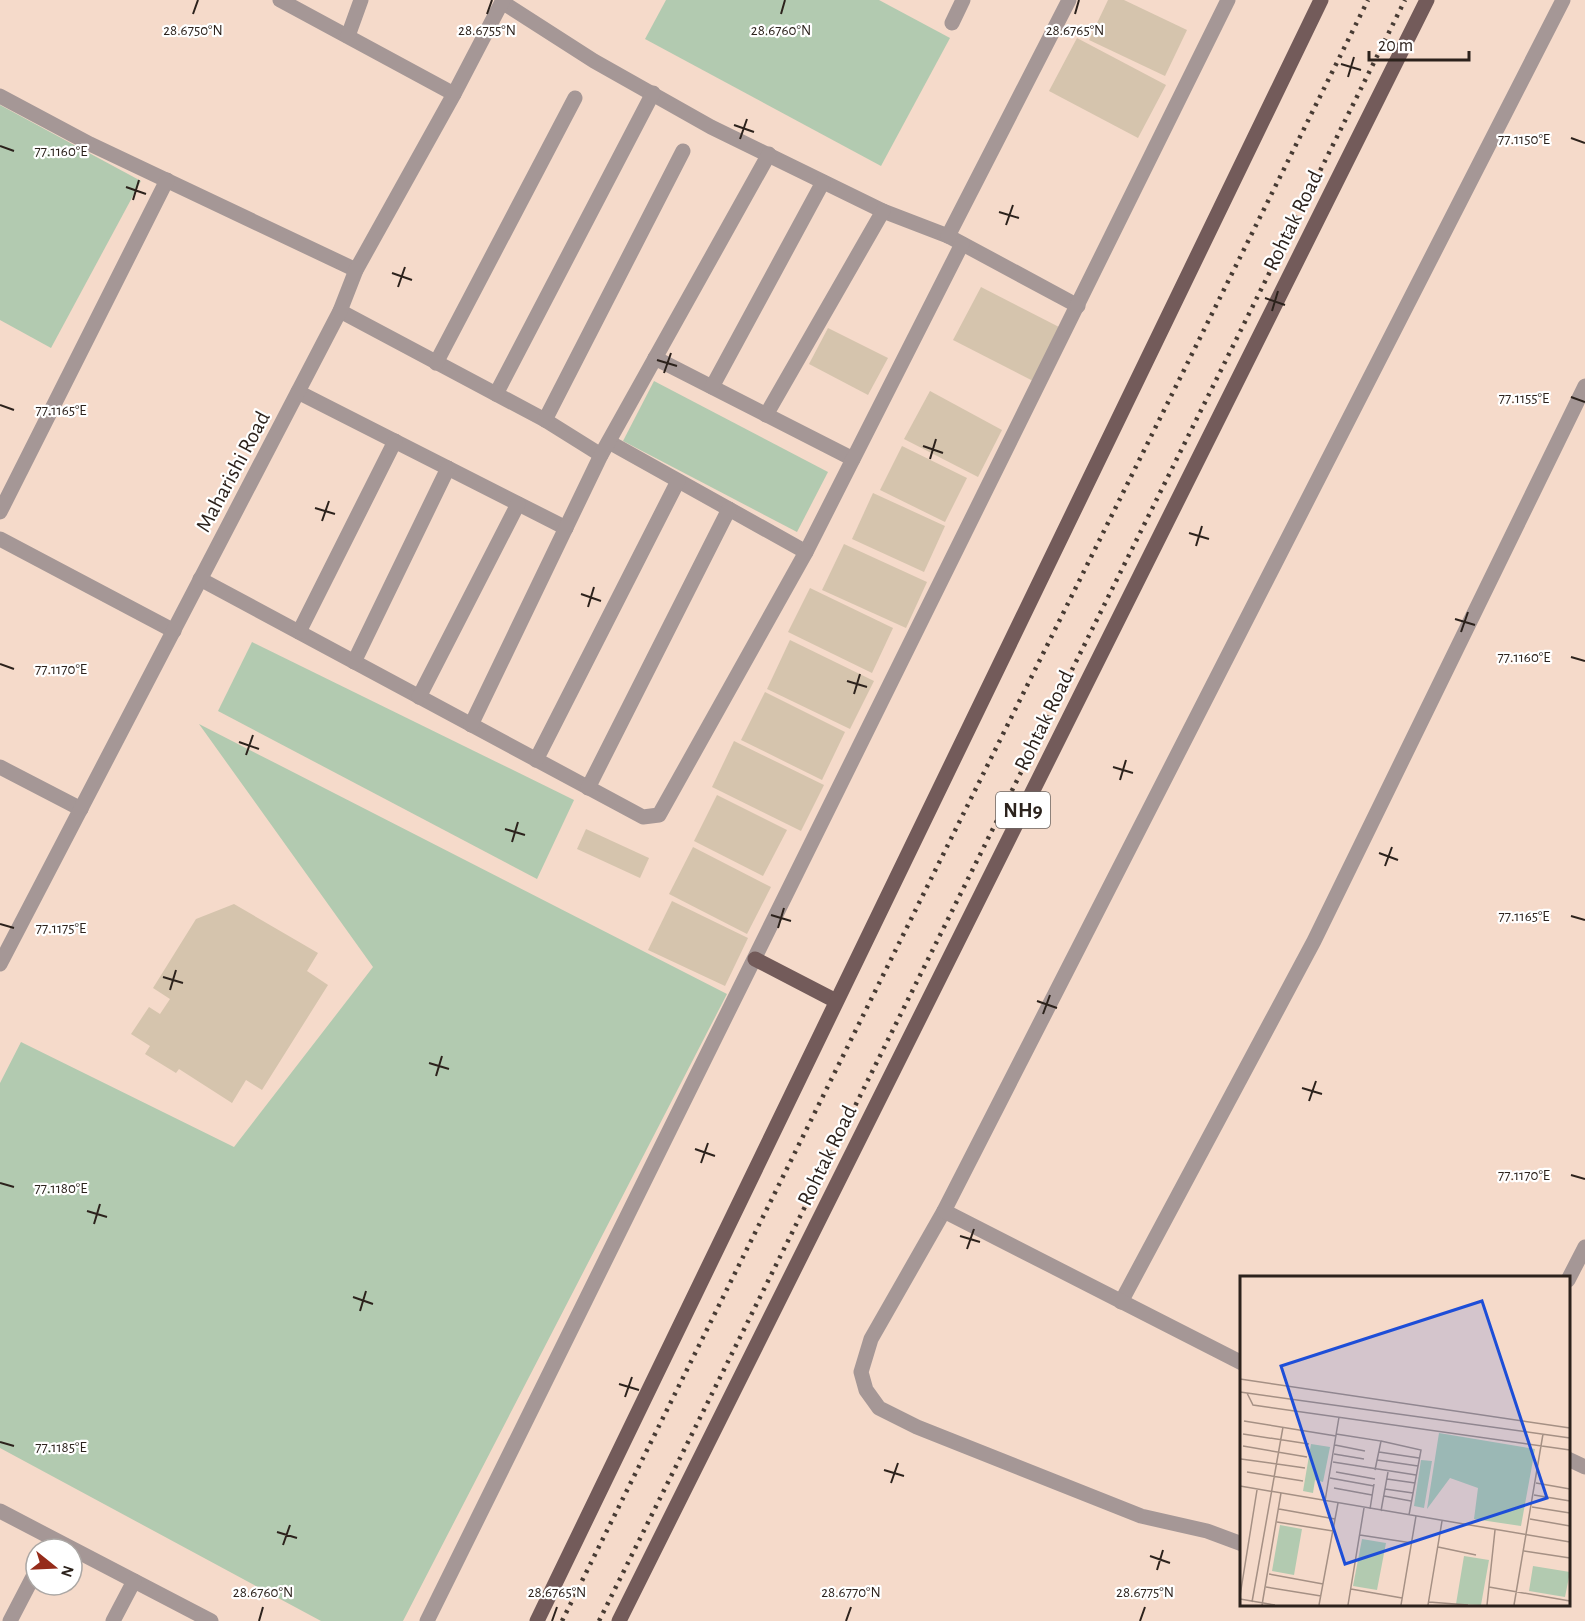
<svg xmlns="http://www.w3.org/2000/svg" width="1585" height="1621" font-family="'Alegreya Sans',sans-serif">
  <style>
    .green { fill: #b2cab0 }
    .building { fill: #d5c4ad }
    .lines { fill: none; stroke-linecap: round; stroke-linejoin: round }
    .lane { stroke: #a59796; stroke-width: 15 }
    .street { stroke: #a59796; stroke-width: 15 }
    .primary { stroke: #735b5a; stroke-width: 15 }
    .rail { stroke: #473b33; stroke-width: 4.5; stroke-dasharray: 3 6; stroke-linecap: butt }
    .ticks { fill: none; stroke: #2c221c; stroke-width: 2 }
    .labels { text-anchor: middle; stroke-width: 4.5; stroke-linejoin: round; paint-order: stroke }
    .shield { fill: #fff; stroke: #6b6460; stroke-width: 1.5 }
    .shield-label { font-size: 21px; font-weight: bold; fill: #2c221c }
    .street-label { font-size: 22px; fill: #2c221c; stroke: #fff }
    .inset-road { fill: none; stroke: #a59084; stroke-width: 1.5 }
    .view { fill: #1d4ed8; fill-opacity: 0.15; stroke: #1d4ed8; stroke-width: 3 }
    .inset-edge { fill: none; stroke: #2c221c; stroke-width: 3 }
    .ticks-label { font-size: 15px; text-anchor: middle; fill: #2c221c; stroke: #fff; stroke-width: 4.5; stroke-linejoin: round; paint-order: stroke }
  </style>
  <rect width="100%" height="100%" fill="#f5daca"/>
  <g class="green">
    <path d="M666,0h213l71,38 -69,128 -236,-127z"/>
    <path d="M0,105l141,76 -90,167 -51,-28z"/>
    <path d="M654,381l174,91 -31,60 -174,-91z"/>
    <path d="M252,642l322,158 -37,79 -319,-168z"/>
    <path d="M199,724l528,270 -324,627h-82l-321,-173v-365l21,-41 213,105 139,-180z"/>
  </g>
  <g class="building">
    <path d="M1108,0h16l63,30 -22,46 -76,-36z"/>
    <path d="M1077,38l89,47 -28,53 -89,-47z"/>
    <path d="M981,287l80,41 -28,53 -80,-41z"/>
    <path d="M828,328l60,30 -20,37 -59,-31z"/>
    <path d="M930,391l72,39 -24,47 -74,-38z"/>
    <path d="M902,446l65,32 -22,44 -65,-32z"/>
    <path d="M873,493l72,33 -21,46 -72,-33z"/>
    <path d="M844,544l83,38 -21,46 -84,-38z"/>
    <path d="M810,588l83,40 -21,45 -84,-41z"/>
    <path d="M790,640l84,41 -24,48 -83,-40z"/>
    <path d="M765,692l80,40 -23,48 -81,-40z"/>
    <path d="M734,741l90,44 -23,46 -89,-44z"/>
    <path d="M717,795l70,35 -24,46 -69,-35z"/>
    <path d="M586,829l63,29 -9,20 -63,-29z"/>
    <path d="M693,847l78,40 -24,47 -78,-40z"/>
    <path d="M672,901l76,37 -23,48 -77,-36z"/>
    <path d="M234,904l84,49 -11,18 21,14 -66,105 -16,-10 -14,23 -53,-34 -3,4 -31,-19 5,-8 -19,-12 18,-27 11,7 10,-15 -17,-11 43,-69z"/>
  </g>
  <g class="lines">
    <g class="lane">
      <path d="M944,1211l-73,128 -10,33 5,18 13,18 38,19 224,89 66,15 35,13"/>
      <path d="M1568,1280l17,-33"/>
      <path d="M1121,1302l193,-361 271,-555"/>
      <path d="M1242,1363l-298,-152 619,-1211"/>
      <path d="M1568,1459l17,8"/>
    </g>
    <g class="street">
      <path d="M280,0l174,94"/>
      <path d="M502,2l92,59 117,66 172,84 65,25 130,70"/>
      <path d="M952,23l11,-23"/>
      <path d="M348,36l13,-36"/>
      <path d="M0,96l90,48 266,126"/>
      <path d="M948,236l121,-236"/>
      <path d="M340,311l205,109 56,35"/>
      <path d="M655,358l198,101"/>
      <path d="M436,363l139,-265"/>
      <path d="M712,387l111,-205"/>
      <path d="M298,392l268,136"/>
      <path d="M496,394l157,-301"/>
      <path d="M766,415l117,-204"/>
      <path d="M545,420l138,-269"/>
      <path d="M609,442l197,110 156,-308"/>
      <path d="M0,512l167,-332"/>
      <path d="M0,539l174,92"/>
      <path d="M200,579l443,238 16,-2 147,-263"/>
      <path d="M299,632l96,-191"/>
      <path d="M354,662l94,-194"/>
      <path d="M419,697l99,-193"/>
      <path d="M471,725l130,-270 168,-301"/>
      <path d="M536,760l142,-279"/>
      <path d="M0,767l81,42"/>
      <path d="M588,788l141,-279"/>
      <path d="M0,964l340,-653 16,-41 98,-176 49,-94"/>
      <path d="M0,1511l211,110"/>
      <path d="M10,1621l26,-50"/>
      <path d="M113,1621l21,-40"/>
      <path d="M427,1621l801,-1621"/>
    </g>
    <g class="primary">
      <path d="M755,959l81,42"/>
      <path d="M537,1621l784,-1621"/>
      <path d="M619,1621l808,-1621"/>
    </g>
    <g class="rail">
      <path d="M562,1621l806,-1621"/>
      <path d="M599,1621l806,-1621"/>
    </g>
  </g>
  <path class="ticks" d="M193,14l5,-14M487,14l5,-14M781,14l4,-14M1075,14l4,-14M1341,64l20,6M1348,77l6,-20M734,125l20,7M1571,138l14,5M740,139l7,-20M0,146l14,5M126,187l20,7M133,200l6,-20M999,212l20,6M1006,225l7,-20M392,273l20,7M398,287l7,-20M1265,298l20,7M1272,311l6,-20M657,360l20,6M664,373l7,-20M1571,397l14,5M0,405l14,5M923,446l20,7M930,459l6,-20M315,508l20,6M322,521l7,-20M1189,533l20,6M1196,546l6,-20M581,594l20,7M588,607l6,-20M1455,619l20,6M1461,632l7,-20M1571,657l14,4M0,664l14,5M847,681l20,6M854,694l6,-20M239,742l20,7M246,755l7,-20M1113,767l20,6M1120,780l6,-20M505,829l20,6M512,842l6,-20M1379,853l19,7M1385,866l7,-19M771,915l20,6M1571,916l14,4M0,924l14,4M778,928l6,-20M163,977l20,6M170,990l6,-20M1037,1001l20,7M1043,1014l7,-19M429,1063l20,6M436,1076l6,-20M1302,1088l20,6M1309,1101l7,-20M695,1149l20,7M701,1163l7,-20M1571,1175l14,4M0,1183l14,4M87,1211l20,6M94,1224l6,-20M960,1236l20,6M967,1249l7,-20M353,1297l20,7M360,1311l6,-20M619,1384l20,6M625,1397l7,-20M0,1442l14,4M884,1470l20,6M891,1483l7,-20M277,1532l20,6M283,1545l7,-20M1150,1556l20,7M1157,1570l6,-20M259,1621l4,-14M552,1621l5,-14M846,1621l5,-14M1140,1621l5,-14"/>
  <g class="labels">
    <rect class="shield" x="996" y="792" width="54" height="36" rx="4.5"/>
    <g class="shield-label">
      <text x="1023" y="817">NH9</text>
    </g>
    <g class="street-label">
      <text transform="translate(1292 220) rotate(-64)" y="8">Rohtak Road</text>
      <text transform="translate(232 471) rotate(-62)" y="8">Maharishi Road</text>
      <text transform="translate(1043 720) rotate(-64)" y="8">Rohtak Road</text>
      <text transform="translate(826 1155) rotate(-64)" y="8">Rohtak Road</text>
    </g>
  </g>
  <g transform="translate(1240 1276)">
    <rect width="330" height="330" fill="#f5daca"/>
    <path d="M199,157l96,16 -14,77 -47,-7 4,-31 -28,-10 -23,31zM71,168l19,3 -7,35 -8,-2 -2,13 -10,-2zM181,184l11,1 -8,47 -10,-2zM40,249l22,4 -8,46 -22,-4zM122,263l24,4 -9,47 -24,-4zM224,280l25,4 -8,45 -25,-1zM293,290l37,6 -5,25 -36,-6z" fill="#b2cab0"/>
    <path class="inset-road" d="M0,103l330,49M0,116l330,46M7,117l6,12 317,45M4,145l92,15M3,158l66,10M96,158l45,7 -6,29M141,165l40,9 -12,65M95,169l30,6M3,170l64,11M139,176l40,6M94,178l30,5M1,183l64,9M137,184l41,6M93,186l83,13M7,196l56,9M96,196l39,7M90,202l44,8M147,203l28,4M296,207l34,6M0,210l330,56M94,212l38,7M145,213l28,4M294,219l36,6M144,220l27,5M85,225l14,-84M292,231l38,6M39,233l56,10M130,233l4,-25M141,235l7,-39M290,243l40,7M37,246l56,9M120,259l52,8M198,271l38,8M284,275l46,7M29,298l54,10M26,311l55,9M249,311l81,14M111,313l51,9M0,320l17,-106M0,323l35,6M12,326l31,-175M189,326l39,3M22,329l19,-112M79,329l19,-102M108,329l16,-97M161,329l15,-89M188,329l14,-84M247,329l8,-75M274,329l29,-171"/>
    <path class="view" d="M242,25l65,197 -202,66 -64,-198z"/>
    <rect width="330" height="330" class="inset-edge"/>
  </g>
  <g class="ticks-label">
    <text x="193" y="35">28.6750°N</text>
    <text x="487" y="35">28.6755°N</text>
    <text x="781" y="35">28.6760°N</text>
    <text x="1075" y="35">28.6765°N</text>
    <text x="1524" y="144">77.1150°E</text>
    <text x="61" y="156">77.1160°E</text>
    <text x="1524" y="403">77.1155°E</text>
    <text x="61" y="415">77.1165°E</text>
    <text x="1524" y="662">77.1160°E</text>
    <text x="61" y="674">77.1170°E</text>
    <text x="1524" y="921">77.1165°E</text>
    <text x="61" y="933">77.1175°E</text>
    <text x="1524" y="1180">77.1170°E</text>
    <text x="61" y="1193">77.1180°E</text>
    <text x="61" y="1452">77.1185°E</text>
    <text x="263" y="1597">28.6760°N</text>
    <text x="557" y="1597">28.6765°N</text>
    <text x="851" y="1597">28.6770°N</text>
    <text x="1145" y="1597">28.6775°N</text>
  </g>
  <g transform="translate(54 1567) rotate(108)"><circle r="28" fill="#ffffff" stroke="#aba7a4" stroke-width="1.5"/>
  <path d="M0-4.5L10 22L0 15L-10 22Z" fill="#952b1a"/>
  <text y="-9" font-size="16" font-weight="bold" text-anchor="middle" fill="#2c221c">N</text>
  </g>
  <path d="M1369 51v9h100v-9" fill="none" stroke="#2c221c" stroke-width="3"/>
  <text x="1378" y="51" font-size="18" fill="#2c221c" stroke="#ffffff" stroke-width="4.5" paint-order="stroke">20 m</text>
</svg>
